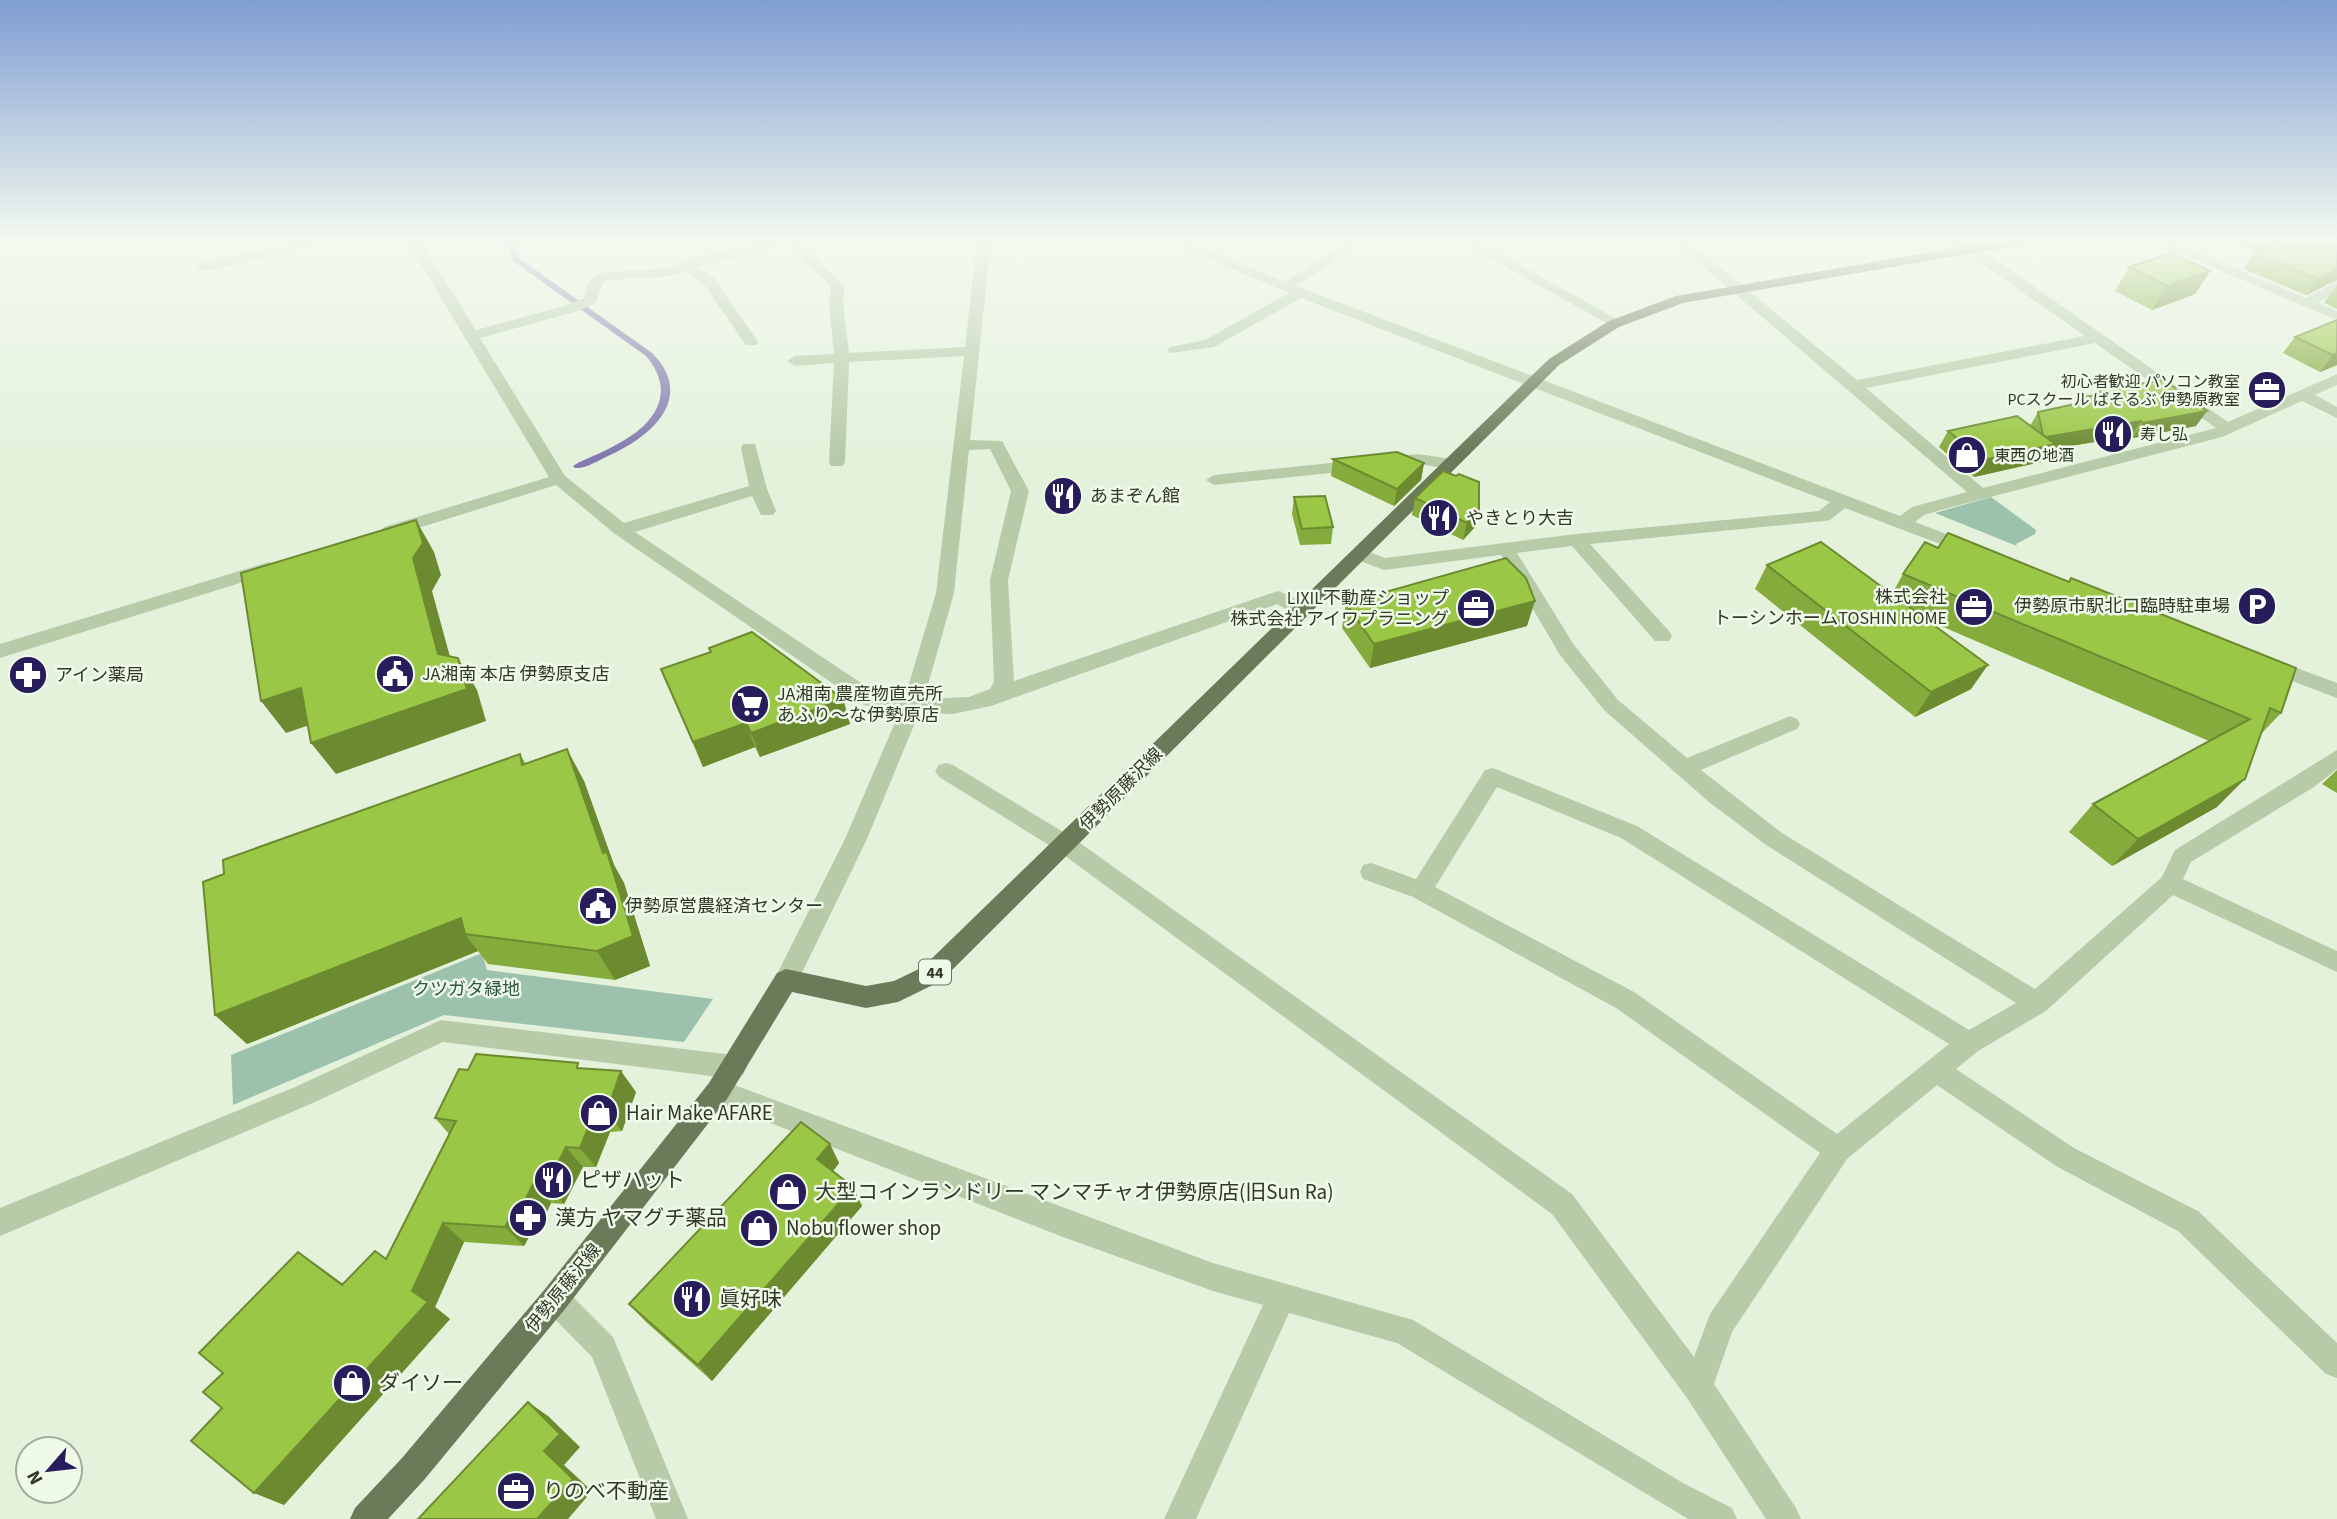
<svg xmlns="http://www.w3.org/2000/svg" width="2337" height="1519" font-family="'Source Sans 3','Noto Sans JP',sans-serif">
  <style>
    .green { fill: #9cc2ad }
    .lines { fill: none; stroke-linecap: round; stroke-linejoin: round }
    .stream { fill: #837bb0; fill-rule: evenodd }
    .minor { fill: #b7cba8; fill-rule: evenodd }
    .major { fill: #6b7a59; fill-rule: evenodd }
    .wall { fill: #84ab3b }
    .shaded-wall { fill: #6c8b30 }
    .building { fill: #9ac745; stroke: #6c8b30; stroke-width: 2 }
    .labels { text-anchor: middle; stroke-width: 5; stroke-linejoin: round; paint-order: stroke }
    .far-poi-label { font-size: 16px; fill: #313828; stroke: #effae9; text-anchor: start }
    .shield { fill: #effae9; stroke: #6a7262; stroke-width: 2 }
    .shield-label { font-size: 16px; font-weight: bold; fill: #313828 }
    .poi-label { font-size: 18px; fill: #313828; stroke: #effae9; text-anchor: start }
    .street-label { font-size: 18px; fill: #313828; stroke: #effae9 }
    .park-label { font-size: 18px; fill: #2c5640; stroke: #effae9 }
    .near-poi-label { font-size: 21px; fill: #313828; stroke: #effae9; text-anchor: start }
  </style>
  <rect width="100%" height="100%" fill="#e4f2dc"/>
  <g class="green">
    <path d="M1991,497l45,33 -1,4 -19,10 1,2 -82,-33z"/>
    <path d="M482,953l5,17 226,29 -29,43 -240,-27 -211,90 -2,-50z"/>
  </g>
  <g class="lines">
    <path class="stream" d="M504,240h8l7,18 133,95c44,44 0,83 -42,102 -11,5 -24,14 -35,13l-2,-2c7,-5 16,-8 25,-12 27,-13 61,-30 63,-63 0,-13 -7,-26 -15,-35l-133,-95z"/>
    <g class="minor">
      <path d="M304,240h25l-2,3 -123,28 -7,-4 2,-3z"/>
      <path d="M406,240h14l56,90 92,-25 16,-7 4,-16 11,-9 71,-5 26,-11 76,-17h25c14,19 34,29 48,48l-2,14 6,51 116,-6 12,-107h14l-21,200 32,1 27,50 -21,89 6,101 264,-90 31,13 2,5 -2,5h-14l-18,-10 -286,102 -38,8 -34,-1 -52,126 -72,148 -9,4 -9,-4 -3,-7 71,-141 55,-128 -36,-6 -249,-171 -59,-49 -160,50h-12l-3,-4 3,-4 165,-50zM787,245c14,19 32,26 44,43l-2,14 5,52 -39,2 -8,5 8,5 39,-3 -5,99 2,4h12l2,-4 4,-100 115,-6 -28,237 -31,104 -29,-4 -241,-161 117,-36 9,19h12l3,-4 -9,-22 -12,-45h-12l-2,4 8,38 -125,37 -59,-47 -85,-138 98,-27 18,-8 6,-19 5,-4 65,-4 14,-5 17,12 43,62h10l2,-3 -45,-65 -16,-10zM990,449l21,42 -21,89 4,102 -4,7 -21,8 -45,2 30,-106 15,-143z"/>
      <path d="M1164,240h19l102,42 64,-42h16l-69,46 604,230 12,-9 55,-15 -295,-252h15l170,140 228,-44 -118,-83 -25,-13h18l17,7 251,175 109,-48v11l-22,10 22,12v11l-35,-17 -80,36 -274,71 -24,7 -9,7 60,23 3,4 -3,4 -6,2 -124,-47 -15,12 -6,1 -234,23 79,87 3,5 -3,5h-14l-83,-95 -55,7 57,92 44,55 69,58 96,-39 7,-3 7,3 3,5 -3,5 -96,41 81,63 253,156 127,-112 13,-27 162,-100v19l-23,18 -123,75 -8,17 154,72v21l-164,-77 -127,116 -68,40 -22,18 118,79 124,63 139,132v35l-11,-4 -148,-143 -122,-65 -119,-81 -90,74 -115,173 -18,52 82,124 5,11h-35l-79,-121 -135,-184 -495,-364 -118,-73 -4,-6 4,-6 7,-2 7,2 120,73 499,356 122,163 16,-43 110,-161 -204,-145 -203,-111 -50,-18 -3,-7 3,-7 8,-2 45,16 69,-109 8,-2 144,58 332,204 47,-27 -250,-158 -57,-43 -105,-92 -44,-55 -59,-100 -117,15 -32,-12 -3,-4 9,-6 27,10 191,-24 243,-23 11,-9 -529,-204 -87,49 -44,6 -3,-3 3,-3 35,-7 84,-47zM2095,343l121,85 -233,60 -117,-100zM1497,787l124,51 328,206 -112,90 -203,-142 -199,-105z"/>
      <path d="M1458,240h17l147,82 -2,3h-10z"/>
      <path d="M2148,240h19l139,58 31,-17v10l-19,12 19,8v9z"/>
      <path d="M1418,454l33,5 8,5 -8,5 -33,-5 -204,21 -8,-5 8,-5z"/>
      <path d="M269,562l9,6 -3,4 -275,86v-14z"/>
      <path d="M2270,658l67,25v15l-74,-28 -3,-5 3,-5z"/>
      <path d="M441,1020l293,35 9,4 4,8 -4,8 -9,4 -291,-37 -130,61 -313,133v-28l295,-121z"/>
      <path d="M718,1079l495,184 200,57 270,163 49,25 5,11h-49l-291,-176 -108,-30 -93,206h-32l99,-214 -50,-14 -150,-54 -354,-138 -4,-8 4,-8z"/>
      <path d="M555,1285l10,4 48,48 75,182h-32l-64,-162 -47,-48 -4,-10 4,-10z"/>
    </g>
    <path class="major" d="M2002,240h31l-7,4 -343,59 -64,24 -60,38 -618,616 -43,21 -32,6 -74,-16 -65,107 -162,210 -141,171 -36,39h-38l5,-11 47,-50 143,-169 164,-206 68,-110 9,-4 80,17 28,-5 29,-14 626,-608 60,-38 67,-25z"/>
  </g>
  <g class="wall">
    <path d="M2229,240h108v40l-31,15 -63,-26 11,-16 3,-1z"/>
    <path d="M2129,267l81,4 -15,23 -43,16 -37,-19z"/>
    <path d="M2337,285v24l-13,-6z"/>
    <path d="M2337,320v45l-17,7 -37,-19 12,-16z"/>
    <path d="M2100,390l96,36 -63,12 -2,-2 -79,13 -7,12 -71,16 -35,-30 9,-16 82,-5 8,-14 42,-8 3,-7 14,-2z"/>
    <path d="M1333,459l91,4 -3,17 -27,26 -63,-30z"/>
    <path d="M1456,476l19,51 -12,13 -51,-25 3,-17z"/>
    <path d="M1294,497l39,30 -2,17 -31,1 -8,-31z"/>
    <path d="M1767,565l125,29 11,-20 378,139 -20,21 -44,73 -105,59 -43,-34 24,-28 116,-63 -282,-121 44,69 -56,28 -160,-128z"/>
    <path d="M1346,603l181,23 -157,42 -28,-40z"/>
    <path d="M661,669l182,30 7,25 -90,33 -5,-10 -52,20z"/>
    <path d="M520,754l6,10 58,17 30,84 10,18 26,83 -35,14 -127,-16 -10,-13 -231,93 -32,-29 9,-141z"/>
    <path d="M2337,770v23l-15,-9z"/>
    <path d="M582,1069l54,23 -14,39 -12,1 -14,35h-13l-19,37 -13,-1 -16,34h-6l-5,9 -60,-4 -29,65 15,12 -166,186 -62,-97 1,-35 75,-121 45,32 43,-25 63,-125 -14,-16 33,-48z"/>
    <path d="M830,1144l9,19 -6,8 20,16 9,19 -150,175 -67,-60 -16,-17z"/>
  </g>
  <g class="shaded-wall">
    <path d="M2337,270v10l-31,15 12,-16z"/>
    <path d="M2210,271l-15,23 -43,16 15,-24z"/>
    <path d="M2337,353v12l-17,7 13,-17z"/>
    <path d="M2207,411l-11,15 -63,12 10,-15z"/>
    <path d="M2141,421l-10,15 -79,13 -7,12 -71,16 10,-17 59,-23z"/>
    <path d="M1424,463l-3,17 -27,26 3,-17z"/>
    <path d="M1479,510l-4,17 -12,13 4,-17z"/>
    <path d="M416,520l18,32 7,23 -9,16 26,95 -20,-32 -25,-96z"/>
    <path d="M1535,601l-8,25 -157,42 4,-24z"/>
    <path d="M458,658l19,32 9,31 -150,53 -25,-31z"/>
    <path d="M1988,665l-17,24 -56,28 16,-25z"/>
    <path d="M301,688l23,32 -38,13 -25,-32z"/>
    <path d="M843,699l7,25 -90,33 -9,-24z"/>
    <path d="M746,723l9,24 -52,20 -10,-25z"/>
    <path d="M567,749l17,32 30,84 10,18 26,83 -35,14 -18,-29 6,-98z"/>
    <path d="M2245,779l-28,28 -105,59 26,-27z"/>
    <path d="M461,918l4,16 13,17 -231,93 -32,-29z"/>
    <path d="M621,1071l15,21 -14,39 -15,-20z"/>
    <path d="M595,1111l15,21 -14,35 -16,-19z"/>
    <path d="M830,1144l9,19 -12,16 -10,-20z"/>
    <path d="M566,1147l17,20 -19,37 -17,-19z"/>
    <path d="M533,1184l18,19 -16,34 -19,-18z"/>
    <path d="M853,1187l9,19 -150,175 -14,-16z"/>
    <path d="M510,1218l19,19 -5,9 -19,-19z"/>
    <path d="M443,1223l21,19 -29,65 15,12 -166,186 -30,-12 158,-202z"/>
    <path d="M298,1252l26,18 43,32 -25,-17z"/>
    <path d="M528,1402l20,14 32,31 -16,18 28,26 -24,28h-31l7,-68z"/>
  </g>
  <g class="building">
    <path d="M2279,240h58v30l-19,9 -64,-26 27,-12z"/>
    <path d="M2172,253l38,18 -43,15 -38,-19z"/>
    <path d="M2337,320v33l-4,2 -38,-18z"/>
    <path d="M2164,380l43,31 -64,12 -2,-2 -95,16 -3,-2 -5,-23 51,-11 -6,-4 22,-3 -5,-4z"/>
    <path d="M2017,416l38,28 -71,16 -36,-29z"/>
    <path d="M1397,452l27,11 -27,26 -64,-30z"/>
    <path d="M1443,471l13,5 3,-2 20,8v28l-12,13 -52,-25z"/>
    <path d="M1325,496l8,31 -31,2 -8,-32z"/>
    <path d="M416,520l7,23 -10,15 25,96 20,4 9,31 -156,54 -10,-55 -40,13 -20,-128z"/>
    <path d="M1948,533l121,49 2,-4 225,90 -15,45 -11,-5 -25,71 -107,60 -45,-35 157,-85 -347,-145 22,-32 13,6z"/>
    <path d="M1821,542l167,123 -57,27 -164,-127z"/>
    <path d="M1506,558l20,20 9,23 -161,43 -28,-41z"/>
    <path d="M752,632l91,67 -92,34 -5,-10 -53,19 -32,-73 50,-17 -2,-4z"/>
    <path d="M567,749l36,104 4,-1 26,84 -36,15 -132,-17 -4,-16 -246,97 -12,-133 21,-8 -1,-14 297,-106 2,11z"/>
    <path d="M476,1054l102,9 -1,5 44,3 -14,40h-12l-15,37 -14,-1 -19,38 -14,-1 -17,35 -6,-1 -5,9 -62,-4 -31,68 16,11 -174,191 -63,-52 31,-33 -19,-16 20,-19 -24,-20 99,-101 44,33 33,-34 11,8 70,-138 -21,-3 24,-49 9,1z"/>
    <path d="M801,1122l29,22 -13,15 36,28 -155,178 -69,-61z"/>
    <path d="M528,1402l32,32 -16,17 29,28 -36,40h-119z"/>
  </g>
  <linearGradient id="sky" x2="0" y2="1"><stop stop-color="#7f9dd2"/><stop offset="0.53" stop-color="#f3f9ef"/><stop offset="1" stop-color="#f3f9ef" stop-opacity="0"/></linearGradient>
  <rect width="2337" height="453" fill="url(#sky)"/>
  <defs>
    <g id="office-disc" transform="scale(2.0125)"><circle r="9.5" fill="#271d5a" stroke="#effae9"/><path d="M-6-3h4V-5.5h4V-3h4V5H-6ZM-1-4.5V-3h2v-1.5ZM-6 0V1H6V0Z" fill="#fff"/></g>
    <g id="restaurant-disc" transform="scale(2.0125)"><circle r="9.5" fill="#271d5a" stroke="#effae9"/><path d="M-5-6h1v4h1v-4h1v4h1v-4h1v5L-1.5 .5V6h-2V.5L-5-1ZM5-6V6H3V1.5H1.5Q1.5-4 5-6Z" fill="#fff"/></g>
    <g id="shop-disc" transform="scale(2.0125)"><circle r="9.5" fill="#271d5a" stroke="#effae9"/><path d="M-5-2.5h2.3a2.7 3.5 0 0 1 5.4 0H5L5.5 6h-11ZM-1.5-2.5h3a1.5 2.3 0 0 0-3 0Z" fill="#fff"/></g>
    <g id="parking-disc" transform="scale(2.0125)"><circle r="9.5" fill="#271d5a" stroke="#effae9"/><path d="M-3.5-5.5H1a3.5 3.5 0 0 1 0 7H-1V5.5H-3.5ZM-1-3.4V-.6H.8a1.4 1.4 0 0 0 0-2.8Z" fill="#fff"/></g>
    <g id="civic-disc" transform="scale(2.0125)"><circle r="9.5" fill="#271d5a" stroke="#effae9"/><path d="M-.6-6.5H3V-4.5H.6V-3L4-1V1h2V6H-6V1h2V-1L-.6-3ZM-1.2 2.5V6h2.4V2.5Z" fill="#fff"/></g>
    <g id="pharmacy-disc" transform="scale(2.0125)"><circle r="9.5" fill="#271d5a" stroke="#effae9"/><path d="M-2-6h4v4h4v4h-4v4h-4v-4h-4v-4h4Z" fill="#fff"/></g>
    <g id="supermarket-disc" transform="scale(2.0125)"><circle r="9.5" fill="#271d5a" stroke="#effae9"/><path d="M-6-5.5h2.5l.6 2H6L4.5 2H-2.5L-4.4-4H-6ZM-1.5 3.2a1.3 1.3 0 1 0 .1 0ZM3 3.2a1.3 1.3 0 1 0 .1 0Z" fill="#fff"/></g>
  </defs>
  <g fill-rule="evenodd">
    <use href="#office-disc" x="2267" y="390"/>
    <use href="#restaurant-disc" x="2113" y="434"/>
    <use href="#shop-disc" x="1967" y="455"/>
    <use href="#restaurant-disc" x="1063" y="496"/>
    <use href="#restaurant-disc" x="1439" y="518"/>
    <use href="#parking-disc" x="2257" y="606"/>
    <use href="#office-disc" x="1974" y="607"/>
    <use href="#office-disc" x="1476" y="608"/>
    <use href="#civic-disc" x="395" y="674"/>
    <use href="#pharmacy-disc" x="28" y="675"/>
    <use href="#supermarket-disc" x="750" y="704"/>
    <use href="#civic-disc" x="598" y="906"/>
    <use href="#shop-disc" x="599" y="1113"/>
    <use href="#restaurant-disc" x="553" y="1180"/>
    <use href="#shop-disc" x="788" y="1192"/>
    <use href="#pharmacy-disc" x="528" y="1218"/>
    <use href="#shop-disc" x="759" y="1228"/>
    <use href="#restaurant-disc" x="692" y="1299"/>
    <use href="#shop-disc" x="352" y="1383"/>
    <use href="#office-disc" x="516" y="1491"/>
  </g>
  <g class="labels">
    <g class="far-poi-label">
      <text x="2240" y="387" text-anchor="end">初心者歓迎 パソコン教室<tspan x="2240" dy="18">PCスクール ぱそるぶ 伊勢原教室</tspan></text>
      <text x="2140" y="440">寿し弘</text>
      <text x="1994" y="461">東西の地酒</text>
    </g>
    <rect class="shield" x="919" y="959.5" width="32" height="25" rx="5"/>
    <g class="shield-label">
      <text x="935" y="978">44</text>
    </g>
    <g class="poi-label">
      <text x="1090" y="502">あまぞん館</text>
      <text x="1466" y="524">やきとり大吉</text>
      <text x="1947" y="603" text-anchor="end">株式会社<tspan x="1947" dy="21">トーシンホームTOSHIN HOME</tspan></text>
      <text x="1449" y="604" text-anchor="end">LIXIL不動産ショップ<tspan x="1449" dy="21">株式会社 アイワプラニング</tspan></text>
      <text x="2230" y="612" text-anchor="end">伊勢原市駅北口臨時駐車場</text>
      <text x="422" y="680">JA湘南 本店 伊勢原支店</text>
      <text x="55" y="681">アイン薬局</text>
      <text x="777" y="700">JA湘南 農産物直売所<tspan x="777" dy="21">あふり～な伊勢原店</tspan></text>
      <text x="625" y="912">伊勢原営農経済センター</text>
    </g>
    <g class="street-label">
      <text transform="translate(1121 789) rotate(-45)" y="6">伊勢原藤沢線</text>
      <text transform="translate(563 1288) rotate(-51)" y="6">伊勢原藤沢線</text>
    </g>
    <g class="park-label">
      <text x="466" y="995">クツガタ緑地</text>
    </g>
    <g class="near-poi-label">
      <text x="626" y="1120">Hair Make AFARE</text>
      <text x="580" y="1187">ピザハット</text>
      <text x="815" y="1199">大型コインランドリー マンマチャオ伊勢原店(旧Sun Ra)</text>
      <text x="555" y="1225">漢方 ヤマグチ薬品</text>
      <text x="786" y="1235">Nobu flower shop</text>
      <text x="719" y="1306">眞好味</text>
      <text x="379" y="1390">ダイソー</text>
      <text x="543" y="1498">りのべ不動産</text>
    </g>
  </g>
  <g transform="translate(49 1470) rotate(242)"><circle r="33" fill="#effae9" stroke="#a3ac9c" stroke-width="2"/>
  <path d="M0-5L12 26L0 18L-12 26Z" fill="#271d5a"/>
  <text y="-10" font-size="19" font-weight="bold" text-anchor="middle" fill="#313828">N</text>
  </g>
</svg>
